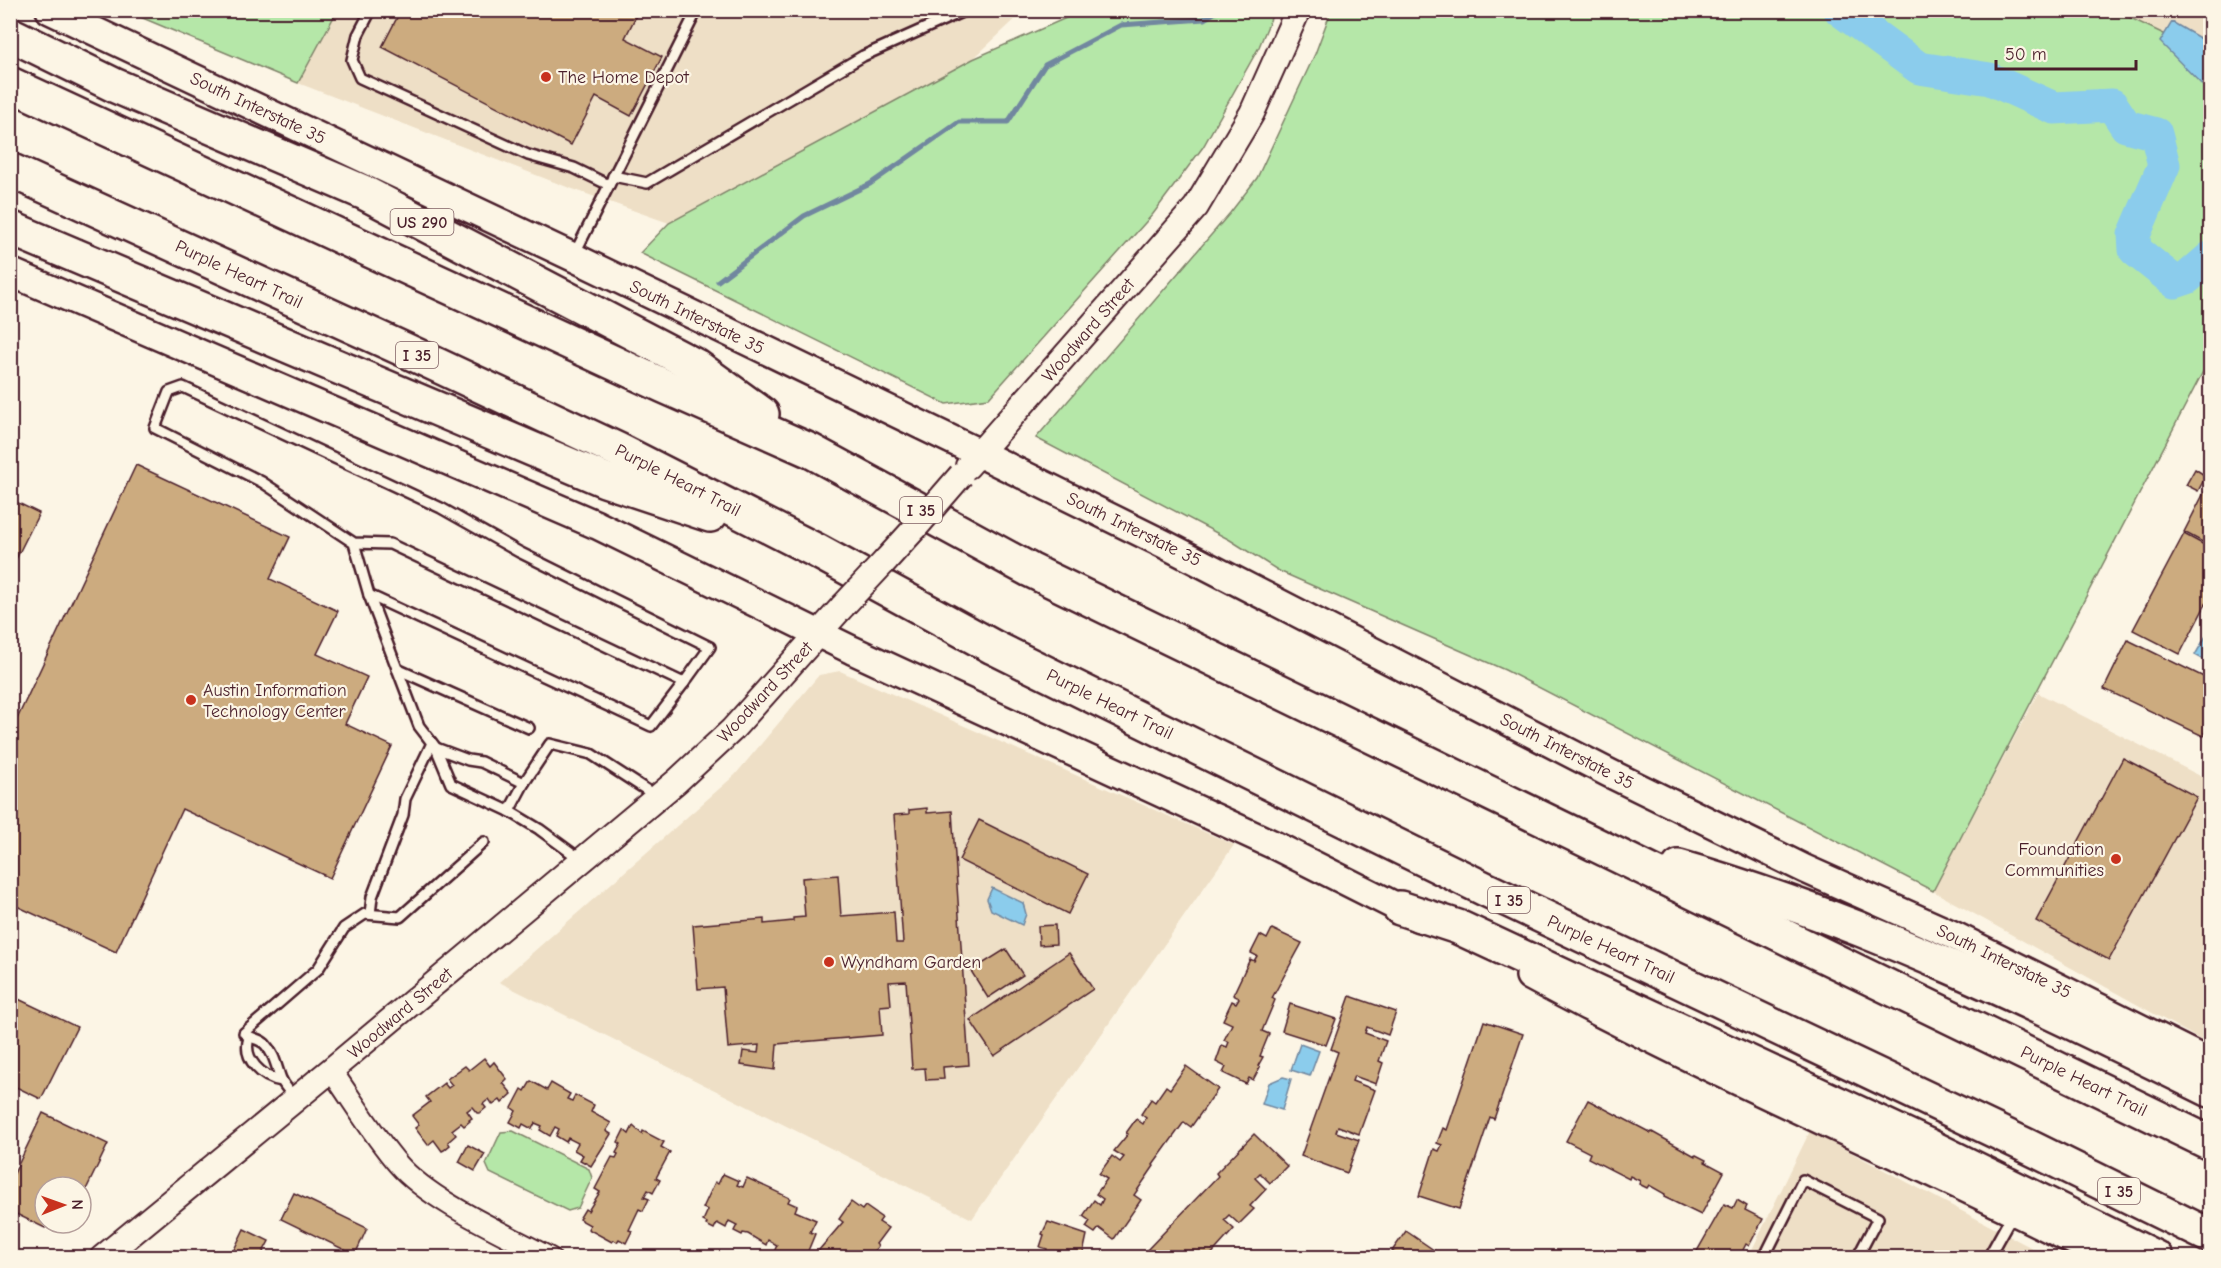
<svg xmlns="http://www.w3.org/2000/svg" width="2221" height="1268" font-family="'Comic Neue',sans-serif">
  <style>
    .built { fill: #eedfc6 }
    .green { fill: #b5e7a8; stroke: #80836a; stroke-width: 1.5 }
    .water { fill: #8bccec; stroke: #71879f; stroke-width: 1.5 }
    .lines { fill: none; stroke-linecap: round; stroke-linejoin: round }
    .stream { stroke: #71879f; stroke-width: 5 }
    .river { stroke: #8bccec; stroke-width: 33 }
    .building { fill: #ccab7f; stroke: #4a1f2b; stroke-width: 1.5 }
    .service-casing { stroke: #4a1f2b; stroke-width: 14 }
    .minor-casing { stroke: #4a1f2b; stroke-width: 24 }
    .tertiary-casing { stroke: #4a1f2b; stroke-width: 28 }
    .secondary-casing { stroke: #4a1f2b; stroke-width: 32 }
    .motorway-casing { stroke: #4a1f2b; stroke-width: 38 }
    .service { stroke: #fcf5e5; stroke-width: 9 }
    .minor { stroke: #fcf5e5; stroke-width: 20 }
    .tertiary { stroke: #fcf5e5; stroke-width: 24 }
    .secondary { stroke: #fcf5e5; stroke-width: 27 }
    .motorway { stroke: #fcf5e5; stroke-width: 33 }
    .tertiary-bridge-casing { stroke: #4a1f2b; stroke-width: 28; stroke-linecap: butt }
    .tertiary-bridge { stroke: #fcf5e5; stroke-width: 24 }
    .poi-dot { fill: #c8321e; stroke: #fcf5e5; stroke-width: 2 }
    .labels { text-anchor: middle; stroke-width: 4.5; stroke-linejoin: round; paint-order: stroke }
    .shield { fill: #fcf5e5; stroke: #7f5f63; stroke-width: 1.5 }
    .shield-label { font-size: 16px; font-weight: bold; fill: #4a1f2b }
    .poi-label { font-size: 18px; fill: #4a1f2b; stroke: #fcf5e5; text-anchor: start }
    .street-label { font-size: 18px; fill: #4a1f2b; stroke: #fcf5e5 }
  </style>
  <rect width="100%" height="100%" fill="#fcf5e5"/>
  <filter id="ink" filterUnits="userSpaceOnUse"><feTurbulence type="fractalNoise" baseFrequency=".0167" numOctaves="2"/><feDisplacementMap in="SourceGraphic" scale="12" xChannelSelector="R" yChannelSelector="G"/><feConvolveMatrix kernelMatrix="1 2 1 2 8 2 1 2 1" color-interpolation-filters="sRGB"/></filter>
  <g filter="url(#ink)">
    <g class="built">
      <path d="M337,11h687l-51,48 -304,164 -102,-36 -269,-104z"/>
      <path d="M2116,11h94v45z"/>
      <path d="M840,671l394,174 -262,374 -473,-237 236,-207 84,-100z"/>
      <path d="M2038,693l172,88v264l-277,-154z"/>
      <path d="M1810,1131l239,126 -301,1z"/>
    </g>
    <g class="green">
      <path d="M1084,10l190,1 -15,36 -56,100 -50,67 -164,184 -43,6 -306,-151 29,-30 304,-164z"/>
      <path d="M126,11h211l-39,72z"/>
      <path d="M1331,11h785l94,45v302l-277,533 -428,-221 -226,-99 -49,-31 -194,-102 194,-225 27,-35 58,-124z"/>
      <path d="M513,1131l76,38 3,9 -14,30 -10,3 -78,-38 -4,-9 15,-32z"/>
    </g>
    <g class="water">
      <path d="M2172,22l38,22v49l-50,-51z"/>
      <path d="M2206,636l4,2v25l-15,-8z"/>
      <path d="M992,888l31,15 3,11 -4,11 -31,-15 -4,-11z"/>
      <path d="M1300,1044l19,7 -9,25 -19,-6z"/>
      <path d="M1283,1077l8,2 -9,31 -20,-6 7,-21z"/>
    </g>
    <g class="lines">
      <path class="stream" d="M718,281l86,-65 66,-32 89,-62h49l37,-57 76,-40 83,-6 15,-9"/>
      <path class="river" d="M1840,10l79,58 71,11 64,29 58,-3 14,21 30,8 8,31 -30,70 1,15 40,32 12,-4 23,-20"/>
    </g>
    <g class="building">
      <path d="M401,10h238l-14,28 37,19 -31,59 -35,-19 -25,48 -189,-98z"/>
      <path d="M136,465l154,72 -20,42 68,32 -21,43 50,23 -22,47 47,22 -62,132 -148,-69 -66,143 -106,-49v-169z"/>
      <path d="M2195,469l11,7 -8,15 -12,-6z"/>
      <path d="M2210,481v65l-26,-14z"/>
      <path d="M10,499l29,14 -29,58z"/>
      <path d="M2184,534l26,14v48l-30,58 -47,-24z"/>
      <path d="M2128,640l82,40v40l-7,16 -99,-47z"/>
      <path d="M2210,721v18l-6,-4z"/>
      <path d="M2123,758l74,39 -88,163 -73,-39z"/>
      <path d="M927,808v5l25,-2 17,254 -26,2 1,12 -18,1 -1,-12 -13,1 -6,-88 -17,1 2,23 -11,1 2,29 -105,9 -2,26 -34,-5 2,-14 15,2 1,-8 -31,3 -5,-61 -25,2 -5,-64 71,-6v5l29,-3v-3l12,-1 -3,-39 36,-3 3,41 53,-4 2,31h7l-9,-128 15,-1v-4z"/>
      <path d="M979,820l109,54 -20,40 -109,-54z"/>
      <path d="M1055,925l1,19 -17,1 -1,-19z"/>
      <path d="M1272,929l30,14 -30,55 3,2 -13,31 7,3 -9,22 3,1 -5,9 2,1 -7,13 -4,-2 -3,6 -23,-11 3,-6 -10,-5 6,-17 5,2 2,-5 -5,-2 8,-16 -9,-4 9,-19 4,2 3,-5 -6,-3 17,-36 4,2 3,-5 -6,-3 9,-18 7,4z"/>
      <path d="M1006,949l17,26 -35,23 -17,-27z"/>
      <path d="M1069,953l24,36 -99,67 -24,-36z"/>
      <path d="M10,995l67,32 -36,72 -29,-14 -2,4z"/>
      <path d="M1350,996l46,16 -8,23 -21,-8 -2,6 21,8 -7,20 4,2 -7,21 -22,-8 -2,5 23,9 -16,44 -21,-8 -2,6 23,8 -12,33 -46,-17 37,-104 -7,-3z"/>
      <path d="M1290,1004l46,15 -10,26 -44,-14z"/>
      <path d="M1484,1021l39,13 -29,85 -4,-2 -31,92 -40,-13 15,-47 5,2 3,-6 -5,-2 6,-15 4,2z"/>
      <path d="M484,1058l6,8 4,-4 13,17 -4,4 9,11 -10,9 -2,-3 -7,5 -4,-6 -6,5 3,4 -6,5h-3l-5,-6 -5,4 5,7 -3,2 1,1 -6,5 -3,-3 -9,7 4,5 -8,7 2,3 -6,5 -2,1 -8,-11 -6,5 -13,-17 4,-3 -7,-9 18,-14 -4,-5 18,-14 4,5 4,-3 -5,-6 18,-13 4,4z"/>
      <path d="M1186,1066l32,23 -27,38 -7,-5 -31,43 1,1 -20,29 7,5 -27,39 -15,-11 -4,5 -9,-6 4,-6 -7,-5 11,-16 6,5 3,-6 -7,-5 11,-15 -8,-5 13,-18 8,6 4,-5 -10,-6 14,-17 -2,-1 10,-14 7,5 3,-6 -5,-4 10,-15 4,3 11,-16 4,3z"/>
      <path d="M531,1081l16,9 4,-7 19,11 -3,5 5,2 3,-6 19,10 -3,7 20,11 -5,8 5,3 -20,32 -11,-6 3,-5 -9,-5 4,-7 -10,-5 -2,4 -10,-6 3,-7 -4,-2 -5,9 -10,-6 2,-4 -7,-3 -3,6 -9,-5 -2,4 -11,-6 6,-11 -4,-3 10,-19 3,2z"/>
      <path d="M1588,1100l63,33 1,-1 43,24 1,-1 10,5 -1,2 19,10 -23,43 -37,-18 1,-3 -16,-9 -2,3 -8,-4 1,-3 -10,-5 -1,3 -41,-21 2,-5 -24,-12z"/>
      <path d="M43,1113l65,31 -27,56v-13h-36v36h2l-2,5 -35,-17v-29z"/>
      <path d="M633,1126l9,8 1,-3 21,11 -3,5 9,5 -14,26 4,2 -7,13 -5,-3 -4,7 5,2 -6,12 -4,-2 -10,21 3,1 -6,12 -7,-4 -2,3 -3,-2 -2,2 -24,-13 2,-4 -11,-6 6,-10 3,2 12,-19 -5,-3 17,-32 4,1 2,-4 -2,-1 5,-9 -3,-2 6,-12 5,4z"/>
      <path d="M1254,1134l33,32 -17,17 -10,-10 -5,5 11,11 -16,17 4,3 -15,15 -10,-9 -5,5 10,9 -26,29h-10l-5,-6 -4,6h-33l-9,-8 71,-74 -2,-3z"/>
      <path d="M468,1145l17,9 -10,17 -16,-9z"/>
      <path d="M723,1174l16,7 -2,4 6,2 4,-9 43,20 -2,4 9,4 -2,5 21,9 -6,12 5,2 -10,24h-23l1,-2 -9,-4 3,-7 -9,-5 -2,5 -18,-11 -5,-1 -1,2 -8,-4 3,-6 -8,-4 -3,7 -9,-5 -3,6 -8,-4 1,-2 -4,-2 5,-11 -5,-2 12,-26 3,2z"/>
      <path d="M294,1193l73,35 -12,27 -74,-36z"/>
      <path d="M1737,1200l10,6 -2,4 18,9 -14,27 -3,-2 -7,14h-41l2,-3 -4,-2 28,-49 9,4z"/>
      <path d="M851,1202l11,8 3,-4 17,12 -3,4 9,6 -12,16 2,2 -9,12h-52l3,-4 -1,-4 24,-28 -4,-3z"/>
      <path d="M1048,1222l39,13 -5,23h-45l2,-6 7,2 1,-5 -7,-2 4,-12 -2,-1z"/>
      <path d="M244,1229l25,12 -9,17h-30z"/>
      <path d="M1406,1231l35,24 -2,3h-42l2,-2 -7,-5z"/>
    </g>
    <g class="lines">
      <g class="service-casing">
        <g id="service">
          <path d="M371,10l-13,25 -6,25 8,18 168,77 46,13 35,17"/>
          <path d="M613,176l34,7 216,-127 103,-46"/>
          <path d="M574,255l123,-245"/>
          <path d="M354,543l36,1 294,139 26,-36 -191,-95 -78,-44 -258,-121 -14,5 -14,36 107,54 92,61 15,52 50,131 17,22 15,36 58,27 30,18 41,30"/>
          <path d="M369,595l282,131 33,-43"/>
          <path d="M397,669l132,59"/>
          <path d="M436,748l32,12 13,2 43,21"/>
          <path d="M509,811l15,-28 26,-39 41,10 65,42"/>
          <path d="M370,914l2,-17 31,-82 2,-16 27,-56"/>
          <path d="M249,1038c-7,21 13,40 33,43"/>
          <path d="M296,1099c-5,-6 -12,-13 -15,-20 -5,-13 -6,-24 -16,-35 -6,-6 -15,-5 -21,-11l74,-64 26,-41 21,-14 35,3 84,-75"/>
          <path d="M1764,1258l39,-78 75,38 -21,40"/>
          <path d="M1988,1258l24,-43"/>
        </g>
      </g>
      <g class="minor-casing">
        <path id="minor" d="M331,1070c22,31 42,65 67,94 33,38 106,69 152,94"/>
      </g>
      <g class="tertiary-casing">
        <g id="tertiary">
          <path d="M968,466l228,-259 56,-94 46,-103"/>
          <path d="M886,560l30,-33"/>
          <path d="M102,1258l229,-188 346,-289 55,-51 111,-124"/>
        </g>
      </g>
      <g class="secondary-casing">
        <g id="secondary">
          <path d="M50,10l523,247 406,196 185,91 445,229 196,96 146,65 259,129"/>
          <path d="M10,272l587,253 255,125 422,195 145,73"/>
          <path d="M1530,976c189,102 387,185 579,282"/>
        </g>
      </g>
      <g class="motorway-casing">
        <g id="motorway">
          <path d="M10,34l106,52 247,106 333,174 66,48"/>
          <path d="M10,84l654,302 147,65 219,119 1180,573"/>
          <path d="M10,170l395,180 213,100 199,101 176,96 492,242 542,257 183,90"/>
          <path d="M10,228l595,252 105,35"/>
          <path d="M1679,867c185,53 360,138 531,223"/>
          <path d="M1400,908l58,19 473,220 225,111"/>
        </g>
      </g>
      <use href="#service" class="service"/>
      <use href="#minor" class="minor"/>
      <use href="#tertiary" class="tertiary"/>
      <use href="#secondary" class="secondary"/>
      <use href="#motorway" class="motorway"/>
      <g class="tertiary-bridge-casing">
        <g id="tertiary-bridge">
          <path d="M916,527l45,-52"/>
          <path d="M843,606l43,-46"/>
        </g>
      </g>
      <use href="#tertiary-bridge" class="tertiary-bridge"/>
    </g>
  </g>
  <g class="poi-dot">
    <circle cx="546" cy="77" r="6"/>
    <circle cx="191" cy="700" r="6"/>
    <circle cx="2116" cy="859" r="6"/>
    <circle cx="829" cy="962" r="6"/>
  </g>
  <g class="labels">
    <g class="shield">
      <rect x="390.5" y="209" width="63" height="26" rx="4.5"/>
      <rect x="396" y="342" width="42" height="26" rx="4.5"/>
      <rect x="900" y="497" width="42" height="26" rx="4.5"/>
      <rect x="1488" y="887" width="42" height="26" rx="4.5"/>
      <rect x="2098" y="1178" width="42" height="26" rx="4.5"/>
    </g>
    <g class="shield-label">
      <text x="422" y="228">US 290</text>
      <text x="417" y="361">I 35</text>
      <text x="921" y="516">I 35</text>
      <text x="1509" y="906">I 35</text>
      <text x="2119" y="1197">I 35</text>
    </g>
    <g class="poi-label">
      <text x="558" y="83">The Home Depot</text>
      <text x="203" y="696">Austin Information<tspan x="203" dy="21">Technology Center</tspan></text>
      <text x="2104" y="855" text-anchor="end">Foundation<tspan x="2104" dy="21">Communities</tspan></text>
      <text x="841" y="968">Wyndham Garden</text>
    </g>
    <g class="street-label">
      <text transform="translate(258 108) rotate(25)" y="6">South Interstate 35</text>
      <text transform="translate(239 274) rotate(25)" y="6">Purple Heart Trail</text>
      <text transform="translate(697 317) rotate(26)" y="6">South Interstate 35</text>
      <text transform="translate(1088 330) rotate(-49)" y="6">Woodward Street</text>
      <text transform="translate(678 480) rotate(27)" y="6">Purple Heart Trail</text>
      <text transform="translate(1134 529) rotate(26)" y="6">South Interstate 35</text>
      <text transform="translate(765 692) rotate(-47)" y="6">Woodward Street</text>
      <text transform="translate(1110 704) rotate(26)" y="6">Purple Heart Trail</text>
      <text transform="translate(1567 751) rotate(27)" y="6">South Interstate 35</text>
      <text transform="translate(1611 949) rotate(25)" y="6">Purple Heart Trail</text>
      <text transform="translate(2004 961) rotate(26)" y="6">South Interstate 35</text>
      <text transform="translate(400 1013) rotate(-40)" y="6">Woodward Street</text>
      <text transform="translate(2084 1081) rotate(26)" y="6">Purple Heart Trail</text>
    </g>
  </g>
  <rect width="2221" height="1268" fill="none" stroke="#fcf5e5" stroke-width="36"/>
  <rect x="18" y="18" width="2185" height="1232" fill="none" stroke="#4a1f2b" stroke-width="2" filter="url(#ink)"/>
  <g transform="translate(63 1205) rotate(89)"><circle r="28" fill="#fcf5e5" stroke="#b59f9b" stroke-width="1.5"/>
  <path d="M0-4.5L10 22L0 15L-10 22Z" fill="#c8321e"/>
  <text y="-9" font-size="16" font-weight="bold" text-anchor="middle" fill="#4a1f2b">N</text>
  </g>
  <path d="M1996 60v9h140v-9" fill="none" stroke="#4a1f2b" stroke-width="3"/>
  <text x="2005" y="60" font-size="18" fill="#4a1f2b" stroke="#fcf5e5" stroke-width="4.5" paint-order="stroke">50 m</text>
</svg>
